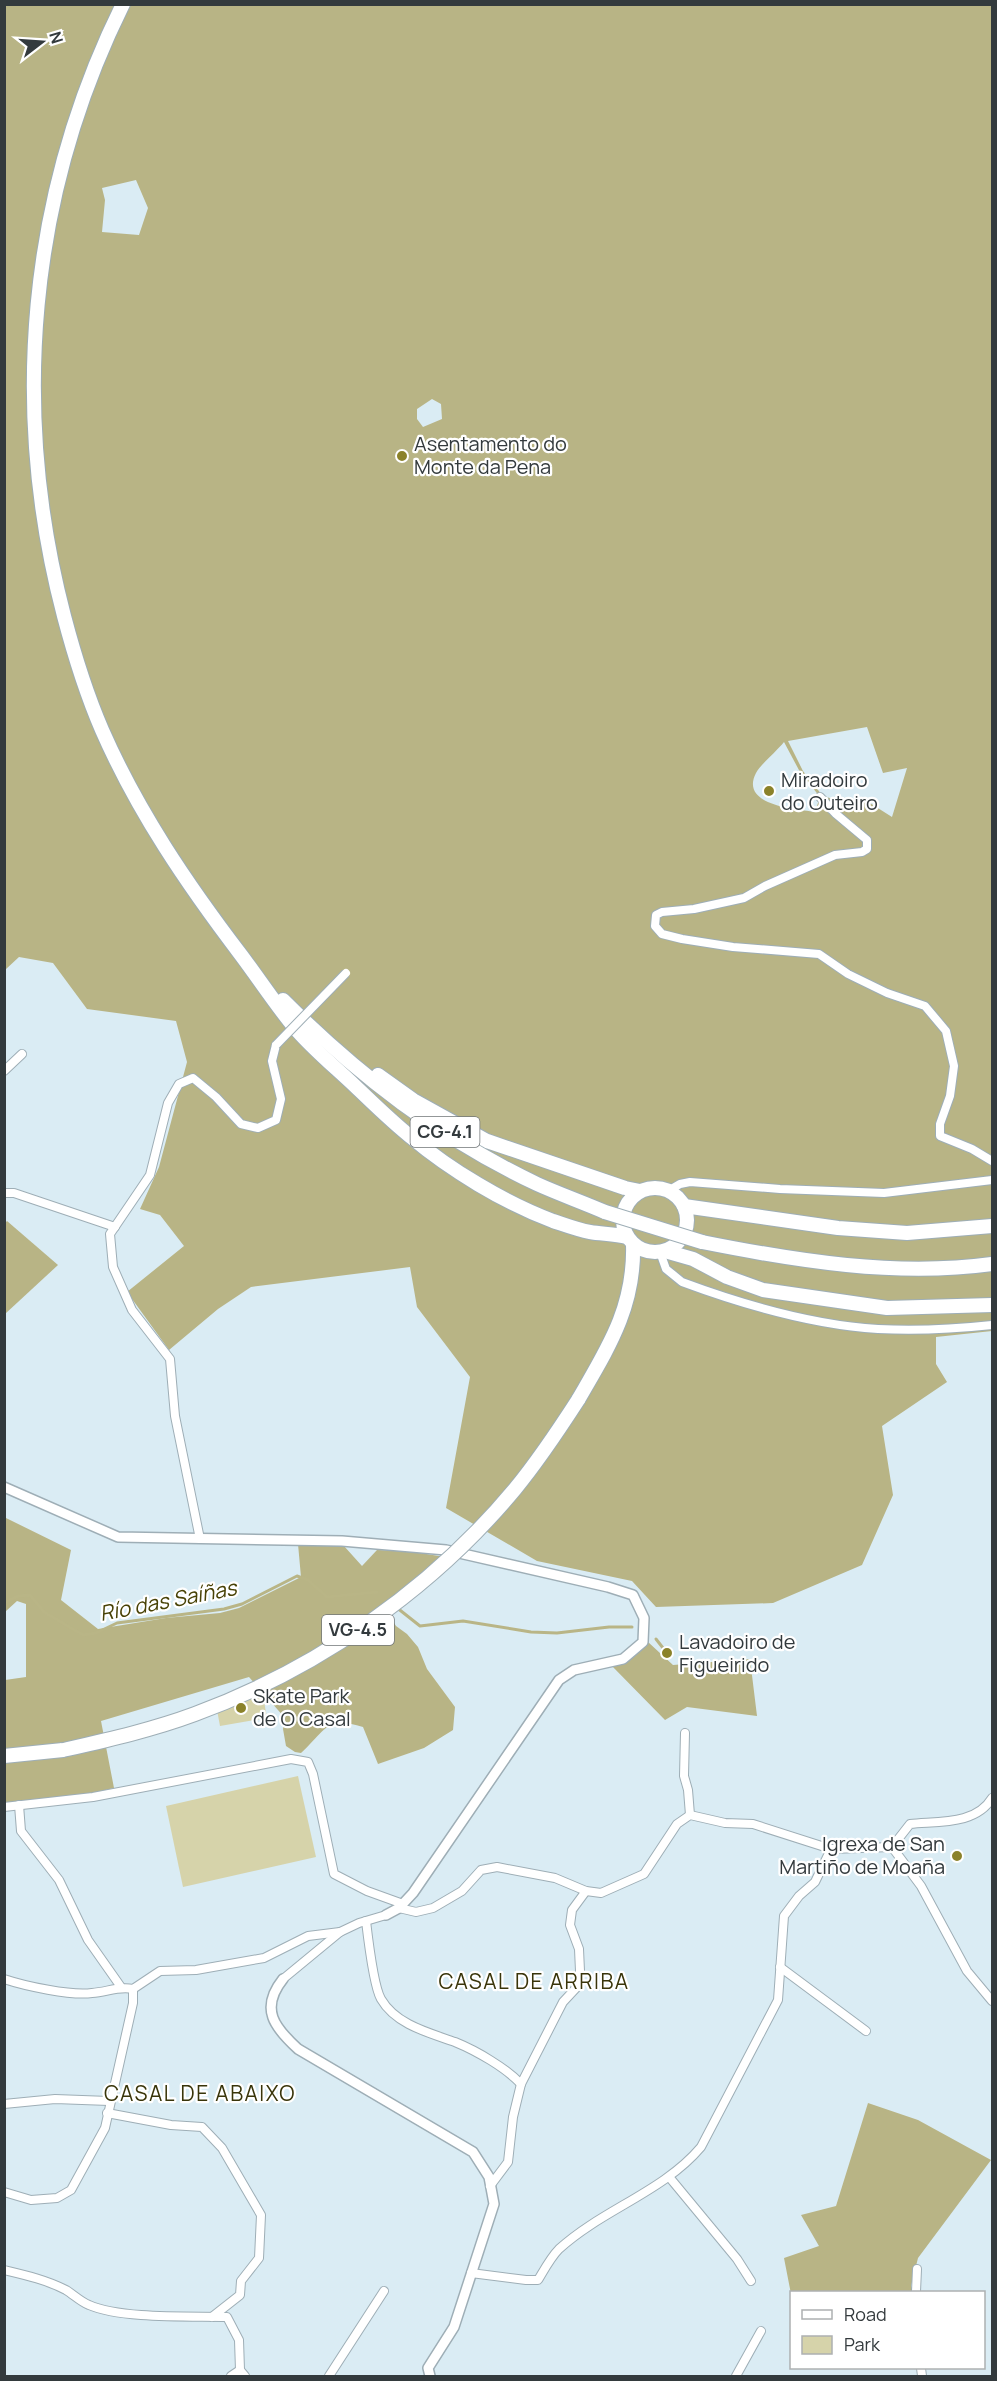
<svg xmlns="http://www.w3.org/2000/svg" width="997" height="2381" font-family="Manrope,sans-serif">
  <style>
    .green { fill: #d6d3aa }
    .forest { fill: #b8b485; fill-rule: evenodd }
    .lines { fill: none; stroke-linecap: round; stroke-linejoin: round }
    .stream { stroke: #b9b586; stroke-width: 3 }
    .minor-casing { stroke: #9eaeb6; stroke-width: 10 }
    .tertiary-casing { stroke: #9eaeb6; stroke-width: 12 }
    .trunk-casing { stroke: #9eaeb6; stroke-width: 16 }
    .motorway-casing { stroke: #9eaeb6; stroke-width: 16 }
    .minor { stroke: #fff; stroke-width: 8 }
    .tertiary { stroke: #fff; stroke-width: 9 }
    .trunk { stroke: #fff; stroke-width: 14 }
    .motorway { stroke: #fff; stroke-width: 14 }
    .minor-bridge-casing { stroke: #9eaeb6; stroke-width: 10; stroke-linecap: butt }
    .trunk-bridge-casing { stroke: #9eaeb6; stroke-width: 16; stroke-linecap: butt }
    .minor-bridge { stroke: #fff; stroke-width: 8 }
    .trunk-bridge { stroke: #fff; stroke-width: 14 }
    .poi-dot { fill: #8b822a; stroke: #fff; stroke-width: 2 }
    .labels { text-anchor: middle; stroke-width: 4.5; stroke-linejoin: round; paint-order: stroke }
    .shield { fill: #fff; stroke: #707577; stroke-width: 1.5 }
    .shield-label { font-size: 18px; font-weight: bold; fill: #333a3d }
    .poi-label { font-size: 20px; fill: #333a3d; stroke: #fff; text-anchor: start }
    .water-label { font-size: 21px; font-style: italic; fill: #484206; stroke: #fff }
    .neighbourhood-label { font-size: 21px; letter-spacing: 1.5px; fill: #39350a; stroke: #fff }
  </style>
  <rect width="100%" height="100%" fill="#daecf4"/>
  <g class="green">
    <path d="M262,1690l5,28 -47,8 -5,-27z"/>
    <path d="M298,1776l18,81 -133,30 -17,-81z"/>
  </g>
  <g class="forest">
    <path d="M5,5h987v1326l-56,6v27l11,18 -65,44 11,69 -31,70 -89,38 -117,4 -24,-26 -95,-20 -91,-53 24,-131 -53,-70 -7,-40 -159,20 -33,22 -49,41 -42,-58 57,-46 -24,-31 -20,-6 19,-42 28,-105 -11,-41 -89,-12 -34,-46 -34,-6 -14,13zM136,180l12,28 -9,27 -37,-3 3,-32 -3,-12zM432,399l9,5 1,15 -19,8 -6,-8v-10zM867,727l16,46 24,-5 -15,49 -30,-19 -8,10 -32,-13 -19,-24 -15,-30zM784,742l16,30 20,25 -5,15c-18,-3 -76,-6 -59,-39 5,-9 20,-21 28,-31z"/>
    <path d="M7,1221l51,44 -53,49 -1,-90z"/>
    <path d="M6,1518l65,32 -10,50 37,29 68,-11 54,-5 19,-5 62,-31 -3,-33 46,2 18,20 15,-16 31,1 37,6 -61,50 12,19 11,8 11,13 9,22 28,38 -2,23 -29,18 -46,16 -15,-37c-37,-12 -38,4 -62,26l-6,-1 -9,-6 -3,-17 2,-11 -36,-41 -148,44 13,67 -25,6 -84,9v-123l21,-3v-73l-9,-3 -12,11 -1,-89z"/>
    <path d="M648,1642l25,23 77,-6 7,57 -70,-9 -22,13 -54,-55 13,-2z"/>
    <path d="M868,2103l50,17 73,40 -73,98 -7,28 2,6 -122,2 -7,-36 35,-12 -18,-31 35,-9z"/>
  </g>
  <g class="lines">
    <g class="stream">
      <path d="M4,1603l14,-7 12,-1 14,17 39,23 13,-2 21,-10 107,-14 18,-5 55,-28 11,4 19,17 50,-5"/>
      <path d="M396,1607l24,19 43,-5 68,11 26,1 52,-6h23"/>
      <path d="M656,1639l7,9"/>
    </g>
    <g class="minor-casing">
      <g id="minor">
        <path d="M820,797l16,17 31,26v9l-5,3 -27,3 -70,31 -21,12 -50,11 -32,3 -6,3 -1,11 7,8 20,5 51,8 86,7 29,20 39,19 38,13 21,25 8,35 -4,30 -10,28v12l32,13 20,12"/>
        <path d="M4,1071l18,-17"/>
        <path d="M668,1191l12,-7 10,-2 90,7 104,4 108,-13"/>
        <path d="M4,1193h10l101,34"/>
        <path d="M660,1252l6,17 16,13c62,23 130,43 196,47 38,2 77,0 114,-4"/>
        <path d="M200,1539l-25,-123 -5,-57 -38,-49 -19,-43 -3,-33 40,-59 18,-72 11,-19 14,-6 23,19 25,27 17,4 18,-8 5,-21 -9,-38 4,-16"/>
        <path d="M685,1733l-1,43 4,14 2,25"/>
        <path d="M19,1805l2,26 38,49 29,60 33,47"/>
        <path d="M4,1807l89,-10 198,-38 17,3 5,12 21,100 33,17 36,13"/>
        <path d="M892,1847l29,39 46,85 25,30"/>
        <path d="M892,1847l18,-23c28,-3 66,1 82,-26"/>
        <path d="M399,1908l17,4 17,-4 29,-17 19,-21 16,-3 58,11 31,13 15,2 43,-19 33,-50 13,-9 35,8 28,1 78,25 61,-2"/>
        <path d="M366,1921c2,17 8,66 15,78 15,26 49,34 74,43 22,9 51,26 66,42"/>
        <path d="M780,1967l86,64"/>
        <path d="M4,1979c21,7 67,17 88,14 15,-1 26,-7 41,-4l27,-18 36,-1 68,-12 44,-22 32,-4"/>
        <path d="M283,1979l57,-47 19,-9 27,-8"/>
        <path d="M4,2104l51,-5 54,2"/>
        <path d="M107,2113l64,12 31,2 20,21 39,67 -2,43 -18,23 -1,14 -28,22"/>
        <path d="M670,2178l67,81 14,22"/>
        <path d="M490,2186l18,-24 5,-45 8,-33 42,-82 14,-15 3,-16 -1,-22 -9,-24 2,-15 14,-19"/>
        <path d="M4,2192l27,8 26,-2 14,-8 34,-62 28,-125v-14"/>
        <path d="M4,2270c21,5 43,10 62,20 8,5 15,12 23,15 32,14 101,11 138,12l12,23 1,30"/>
        <path d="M471,2273l55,7h12c6,-10 13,-23 21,-31 44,-40 104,-57 142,-102l77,-147 6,-84 15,-20 16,-14 16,-33"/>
        <path d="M916,2292l1,-23"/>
        <path d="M921,2368l1,8"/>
        <path d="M231,2376l9,-6 5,6"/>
        <path d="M329,2376l55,-85"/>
        <path d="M736,2376l25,-45"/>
      </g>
    </g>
    <g class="tertiary-casing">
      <g id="tertiary">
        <path d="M4,1487l114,50 224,4 104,9 162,37 25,8 11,23 -1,24 -20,17 -49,11 -15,10 -146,213 -14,15 -13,7"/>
        <path d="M283,1979c-24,30 -8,49 15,70l175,103 16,25 5,27 -40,123 -26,41 2,8"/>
      </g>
    </g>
    <g class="trunk-casing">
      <g id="trunk">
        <path d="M123,4c-95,192 -113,406 -59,612 10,38 22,77 38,114 36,82 85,154 139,225 18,24 35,50 54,73 18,21 40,39 60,58 18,17 36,35 56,51 39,33 94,66 142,84 12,4 25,9 37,11 12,2 25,2 37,5"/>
        <path d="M283,1000c76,76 157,138 254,184 22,10 45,18 68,28"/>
        <path d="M378,1075l35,25 74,41 138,47 15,3"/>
        <circle cx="655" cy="1220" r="32"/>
        <path d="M702,1242c95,19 194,35 290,22"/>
        <path d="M578,1400c30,-52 57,-93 55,-156"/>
        <path d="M4,1756l59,-6"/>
      </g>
    </g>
    <g class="motorway-casing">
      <g id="motorway">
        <path d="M684,1206l154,22 69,5 85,-7"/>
        <path d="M665,1251l28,8 34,18 36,13 124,18 105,-3"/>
      </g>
    </g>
    <use href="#minor" class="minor"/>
    <use href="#tertiary" class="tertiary"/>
    <use href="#trunk" class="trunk"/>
    <use href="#motorway" class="motorway"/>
    <g class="minor-bridge-casing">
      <path id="minor-bridge" d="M276,1045l70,-72"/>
    </g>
    <g class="trunk-bridge-casing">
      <g id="trunk-bridge">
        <path d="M605,1212l97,30"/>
        <path d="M63,1750c44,-10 89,-20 132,-36 122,-45 236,-124 320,-225 23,-28 43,-58 63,-89"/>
      </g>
    </g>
    <use href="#minor-bridge" class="minor-bridge"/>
    <use href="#trunk-bridge" class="trunk-bridge"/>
  </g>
  <g class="poi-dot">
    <circle cx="402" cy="456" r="6"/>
    <circle cx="769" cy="791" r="6"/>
    <circle cx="667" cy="1653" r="6"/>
    <circle cx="241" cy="1708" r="6"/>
    <circle cx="957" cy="1856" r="6"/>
  </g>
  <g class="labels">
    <g class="shield">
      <rect x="410.5" y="1117" width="69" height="30" rx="4.5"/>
      <rect x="322" y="1615" width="72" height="30" rx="4.5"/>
    </g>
    <g class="shield-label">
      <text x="445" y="1138">CG-4.1</text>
      <text x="358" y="1636">VG-4.5</text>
    </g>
    <g class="poi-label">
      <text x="414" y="451">Asentamento do<tspan x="414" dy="23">Monte da Pena</tspan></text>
      <text x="781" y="787">Miradoiro<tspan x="781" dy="23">do Outeiro</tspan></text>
      <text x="679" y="1649">Lavadoiro de<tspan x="679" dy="23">Figueirido</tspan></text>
      <text x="253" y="1703">Skate Park<tspan x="253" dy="23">de O Casal</tspan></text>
      <text x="945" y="1851" text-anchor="end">Igrexa de San<tspan x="945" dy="23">Martiño de Moaña</tspan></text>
    </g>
    <g class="water-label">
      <text transform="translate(168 1601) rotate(-11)" y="7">Río das Saíñas</text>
    </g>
    <g class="neighbourhood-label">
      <text x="534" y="1989">CASAL DE ARRIBA</text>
      <text x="200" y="2101">CASAL DE ABAIXO</text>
    </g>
  </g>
  <rect width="997" height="2381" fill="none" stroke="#333a3d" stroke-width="12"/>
  <rect x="790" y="2291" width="195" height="78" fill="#ffffff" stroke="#adb0b1" stroke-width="1.5"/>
  <rect x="802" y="2310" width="30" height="9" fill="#ffffff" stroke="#adb0b1" stroke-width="1.5"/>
  <text x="844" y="2321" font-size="18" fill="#333a3d">Road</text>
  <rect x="802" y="2336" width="30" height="18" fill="#d6d3aa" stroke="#adb0b1" stroke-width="1.5"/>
  <text x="844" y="2351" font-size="18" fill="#333a3d">Park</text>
  <g transform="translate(42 42) rotate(73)" stroke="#ffffff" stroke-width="4.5" paint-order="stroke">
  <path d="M0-4.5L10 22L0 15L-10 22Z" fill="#333a3d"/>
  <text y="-9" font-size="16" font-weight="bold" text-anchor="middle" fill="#333a3d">N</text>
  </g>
</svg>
